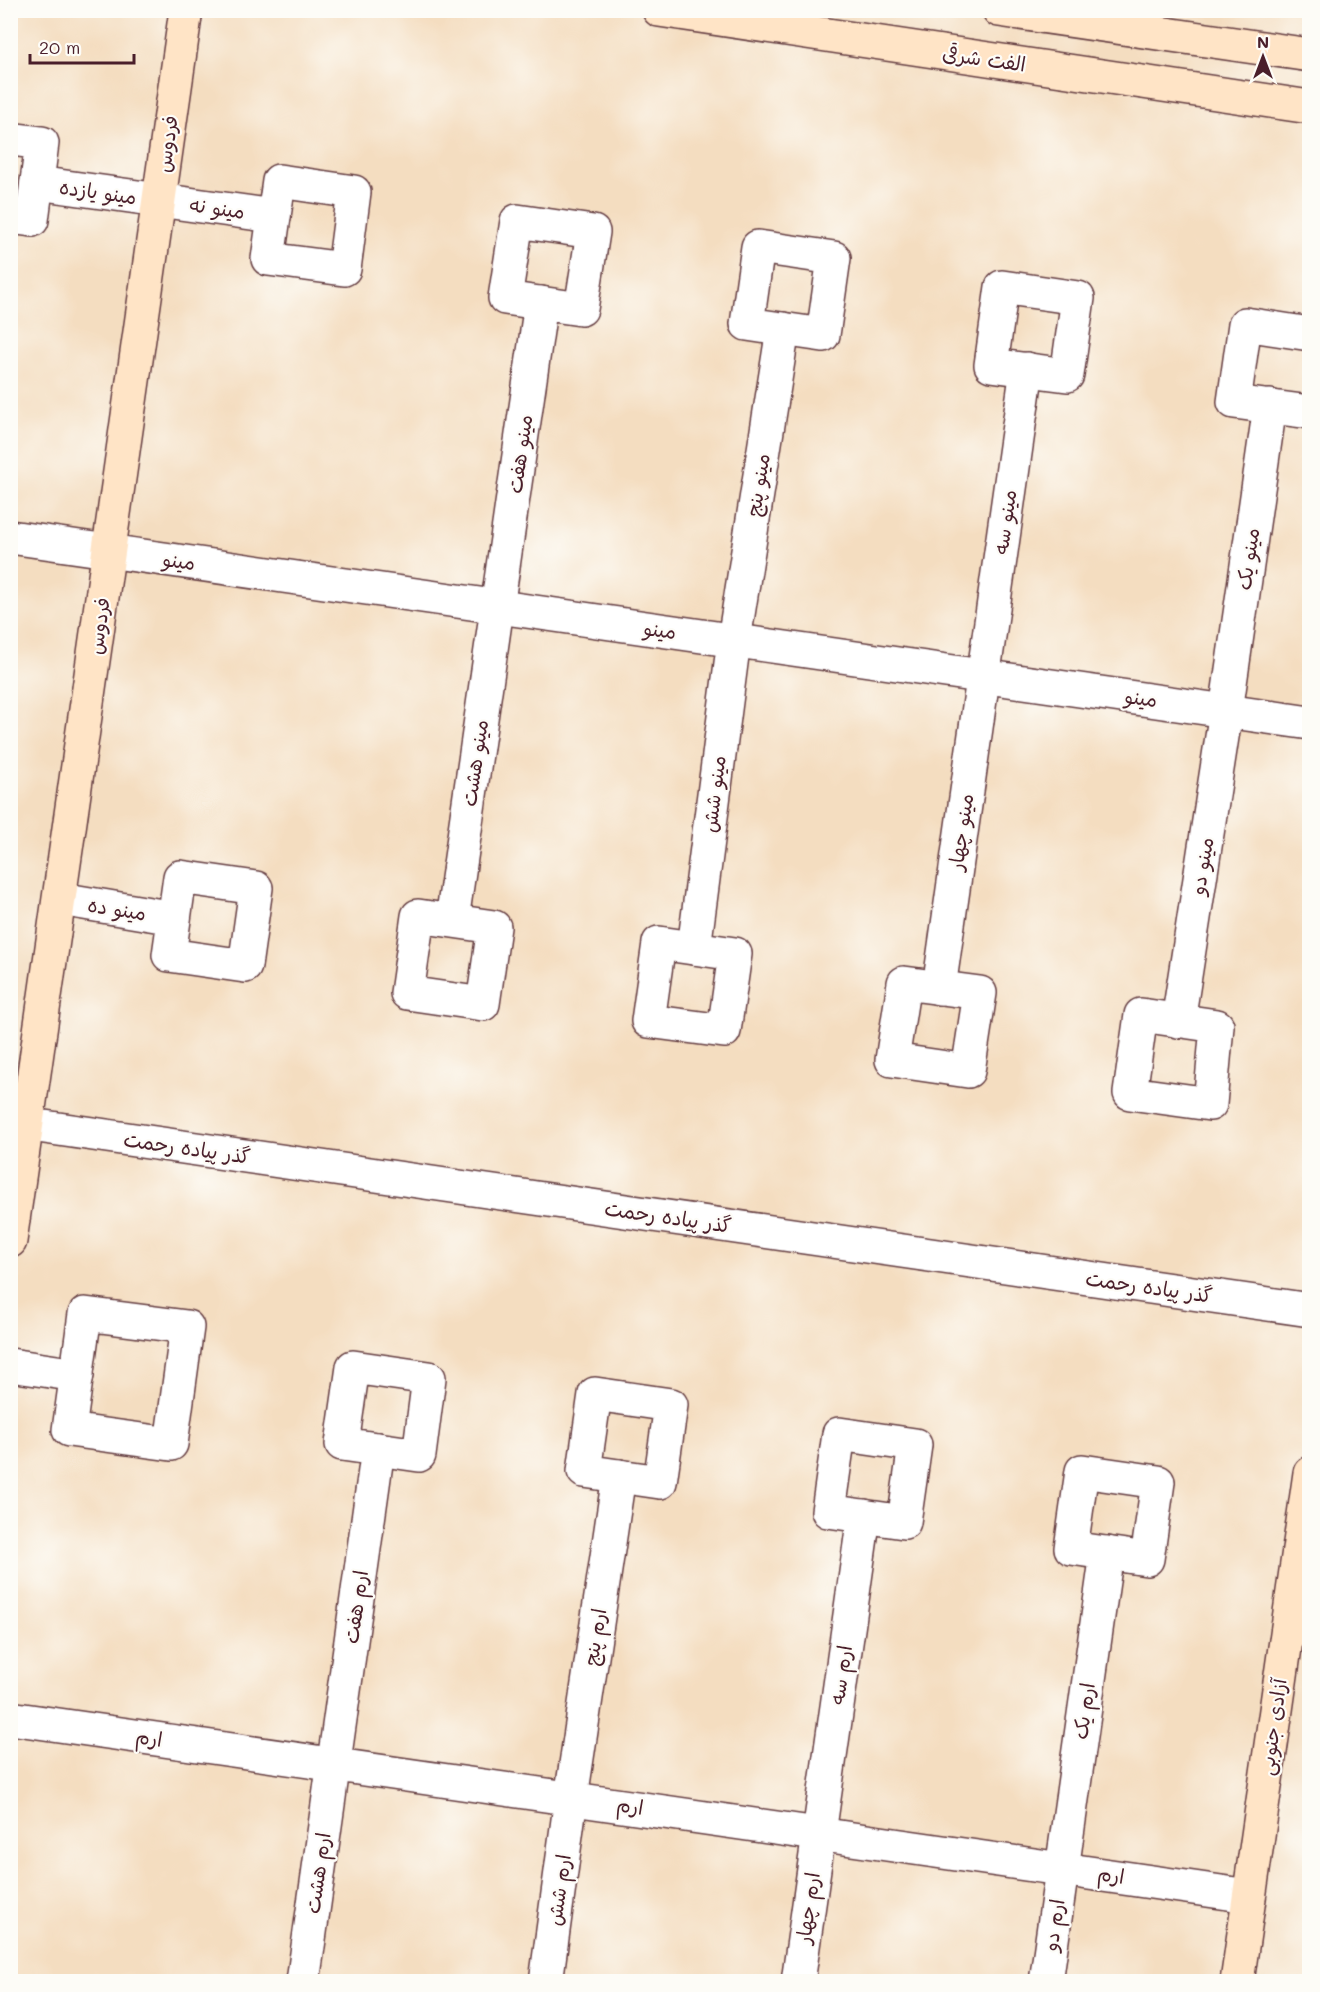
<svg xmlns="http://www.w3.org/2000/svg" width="1320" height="1992" font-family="Mali,'Playpen Sans Arabic',sans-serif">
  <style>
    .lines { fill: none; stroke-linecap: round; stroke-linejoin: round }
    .street-casing { stroke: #643c41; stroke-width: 36 }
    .secondary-casing { stroke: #643c41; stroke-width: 36 }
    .street { stroke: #fff; stroke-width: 33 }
    .secondary { stroke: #ffe4c6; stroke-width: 33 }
    .labels { text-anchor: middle; stroke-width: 4.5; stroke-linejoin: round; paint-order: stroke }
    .street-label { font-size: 20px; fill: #4a1f2b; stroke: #fdfcf7 }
  </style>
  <rect width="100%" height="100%" fill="#fdfcf7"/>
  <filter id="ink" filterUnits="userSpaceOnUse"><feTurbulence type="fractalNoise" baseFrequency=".0167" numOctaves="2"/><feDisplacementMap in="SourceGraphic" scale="12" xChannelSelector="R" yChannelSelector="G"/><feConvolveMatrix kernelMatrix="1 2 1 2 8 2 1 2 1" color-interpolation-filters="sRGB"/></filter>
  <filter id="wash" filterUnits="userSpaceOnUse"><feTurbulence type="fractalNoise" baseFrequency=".008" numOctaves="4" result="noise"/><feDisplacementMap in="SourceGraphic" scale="24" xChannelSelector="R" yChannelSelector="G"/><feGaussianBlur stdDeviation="1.35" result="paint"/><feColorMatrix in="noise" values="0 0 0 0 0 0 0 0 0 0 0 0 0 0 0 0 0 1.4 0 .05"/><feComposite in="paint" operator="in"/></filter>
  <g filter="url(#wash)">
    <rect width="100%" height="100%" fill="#f4ddc0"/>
  </g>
  <g filter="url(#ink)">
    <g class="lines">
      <g class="street-casing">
        <g id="street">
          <path d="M10,139l32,4 -10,77 -22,-3"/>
          <path d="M279,181l75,11 -10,77 -76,-10z"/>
          <path d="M37,183l237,33"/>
          <path d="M517,221l76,11 -12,77 -76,-11z"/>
          <path d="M758,247l76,11 -11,77 -76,-11z"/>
          <path d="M1002,287l76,11 -11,77 -76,-10z"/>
          <path d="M1310,334l-65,-10 -11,78 76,10"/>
          <path d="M10,537l1300,186"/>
          <path d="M180,877l76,11 -11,78 -76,-11z"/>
          <path d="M60,899l114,19"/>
          <path d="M418,916l76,11 -11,77 -76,-11z"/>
          <path d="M452,920l89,-617"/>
          <path d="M659,943l76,11 -11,77 -76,-10z"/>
          <path d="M694,948l40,-308 49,-311"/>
          <path d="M904,983l76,10 -12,78 -76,-11z"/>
          <path d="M939,988l88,-619"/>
          <path d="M1141,1015l76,11 -7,78 -80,-11z"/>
          <path d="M1178,1021l48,-310 44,-305"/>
          <path d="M10,1122l1300,188"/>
          <path d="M85,1314l102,13 -16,117 -102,-14z"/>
          <path d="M10,1365l67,10"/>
          <path d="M353,1367l76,11 -10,77 -77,-11z"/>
          <path d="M595,1394l76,11 -11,77 -76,-11z"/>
          <path d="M839,1434l76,11 -11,77 -76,-11z"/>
          <path d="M1082,1471l76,11 -11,77 -76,-11z"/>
          <path d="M10,1718l1239,178"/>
          <path d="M303,1982l75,-533"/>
          <path d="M546,1982l25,-184 48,-322"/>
          <path d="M798,1982l66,-466"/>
          <path d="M1046,1982l61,-429"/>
        </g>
      </g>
      <g class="secondary-casing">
        <g id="secondary">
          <path d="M659,10l651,97"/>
          <path d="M999,10l311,45"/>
          <path d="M10,1241l176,-1231"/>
          <path d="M1237,1982l73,-509"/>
        </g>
      </g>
      <use href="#street" class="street"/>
      <use href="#secondary" class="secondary"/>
    </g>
  </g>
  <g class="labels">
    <g class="street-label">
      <text transform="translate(984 59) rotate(8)" y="7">الفت شرقی</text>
      <text transform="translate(167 144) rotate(-82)" y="7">فردوس</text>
      <text transform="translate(98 192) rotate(8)" y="7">مینو یازده</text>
      <text transform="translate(217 208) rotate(8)" y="7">مینو نه</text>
      <text transform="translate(520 454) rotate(-82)" y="7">مینو هفت</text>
      <text transform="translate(758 485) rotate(-81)" y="7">مینو پنج</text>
      <text transform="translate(1005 522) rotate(-82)" y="7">مینو سه</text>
      <text transform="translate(1248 559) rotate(-82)" y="7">مینو یک</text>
      <text transform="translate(179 561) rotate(8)" y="7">مینو</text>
      <text transform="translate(99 626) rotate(-82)" y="7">فردوس</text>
      <text transform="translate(660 630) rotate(8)" y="7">مینو</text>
      <text transform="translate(1141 698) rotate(8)" y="7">مینو</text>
      <text transform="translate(475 763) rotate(-82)" y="7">مینو هشت</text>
      <text transform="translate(714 794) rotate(-83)" y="7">مینو شش</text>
      <text transform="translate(961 832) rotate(-82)" y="7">مینو چهار</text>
      <text transform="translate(1202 866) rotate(-81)" y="7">مینو دو</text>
      <text transform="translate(117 909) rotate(9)" y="7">مینو ده</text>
      <text transform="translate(187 1148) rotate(8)" y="7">گذر پیاده رحمت</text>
      <text transform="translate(668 1217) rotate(8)" y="7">گذر پیاده رحمت</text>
      <text transform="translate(1149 1287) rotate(8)" y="7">گذر پیاده رحمت</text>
      <text transform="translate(356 1607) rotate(-82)" y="7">ارم هفت</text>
      <text transform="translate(595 1637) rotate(-81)" y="7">ارم پنج</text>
      <text transform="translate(841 1675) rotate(-82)" y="7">ارم سه</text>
      <text transform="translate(1084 1711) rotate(-82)" y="7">ارم یک</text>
      <text transform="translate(1273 1727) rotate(-82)" y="7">آزادی جنوبی</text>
      <text transform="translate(149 1738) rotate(8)" y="7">ارم</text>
      <text transform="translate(630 1806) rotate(8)" y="7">ارم</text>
      <text transform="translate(318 1873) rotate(-82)" y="7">ارم هشت</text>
      <text transform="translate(1111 1875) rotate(8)" y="7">ارم</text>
      <text transform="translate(559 1890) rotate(-82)" y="7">ارم شش</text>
      <text transform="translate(808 1908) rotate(-82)" y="7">ارم چهار</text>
      <text transform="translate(1054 1925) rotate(-82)" y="7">ارم دو</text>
    </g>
  </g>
  <rect width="1320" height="1992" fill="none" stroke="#fdfcf7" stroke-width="36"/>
  <g transform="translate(1263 57)" stroke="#fdfcf7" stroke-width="4.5" paint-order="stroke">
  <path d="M0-4.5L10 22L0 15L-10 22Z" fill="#4a1f2b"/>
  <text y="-9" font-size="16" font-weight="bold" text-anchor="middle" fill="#4a1f2b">N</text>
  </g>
  <path d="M30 54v9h104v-9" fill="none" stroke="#4a1f2b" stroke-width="3"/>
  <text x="39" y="54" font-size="18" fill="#4a1f2b" stroke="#fdfcf7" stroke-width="4.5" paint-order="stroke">20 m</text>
</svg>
